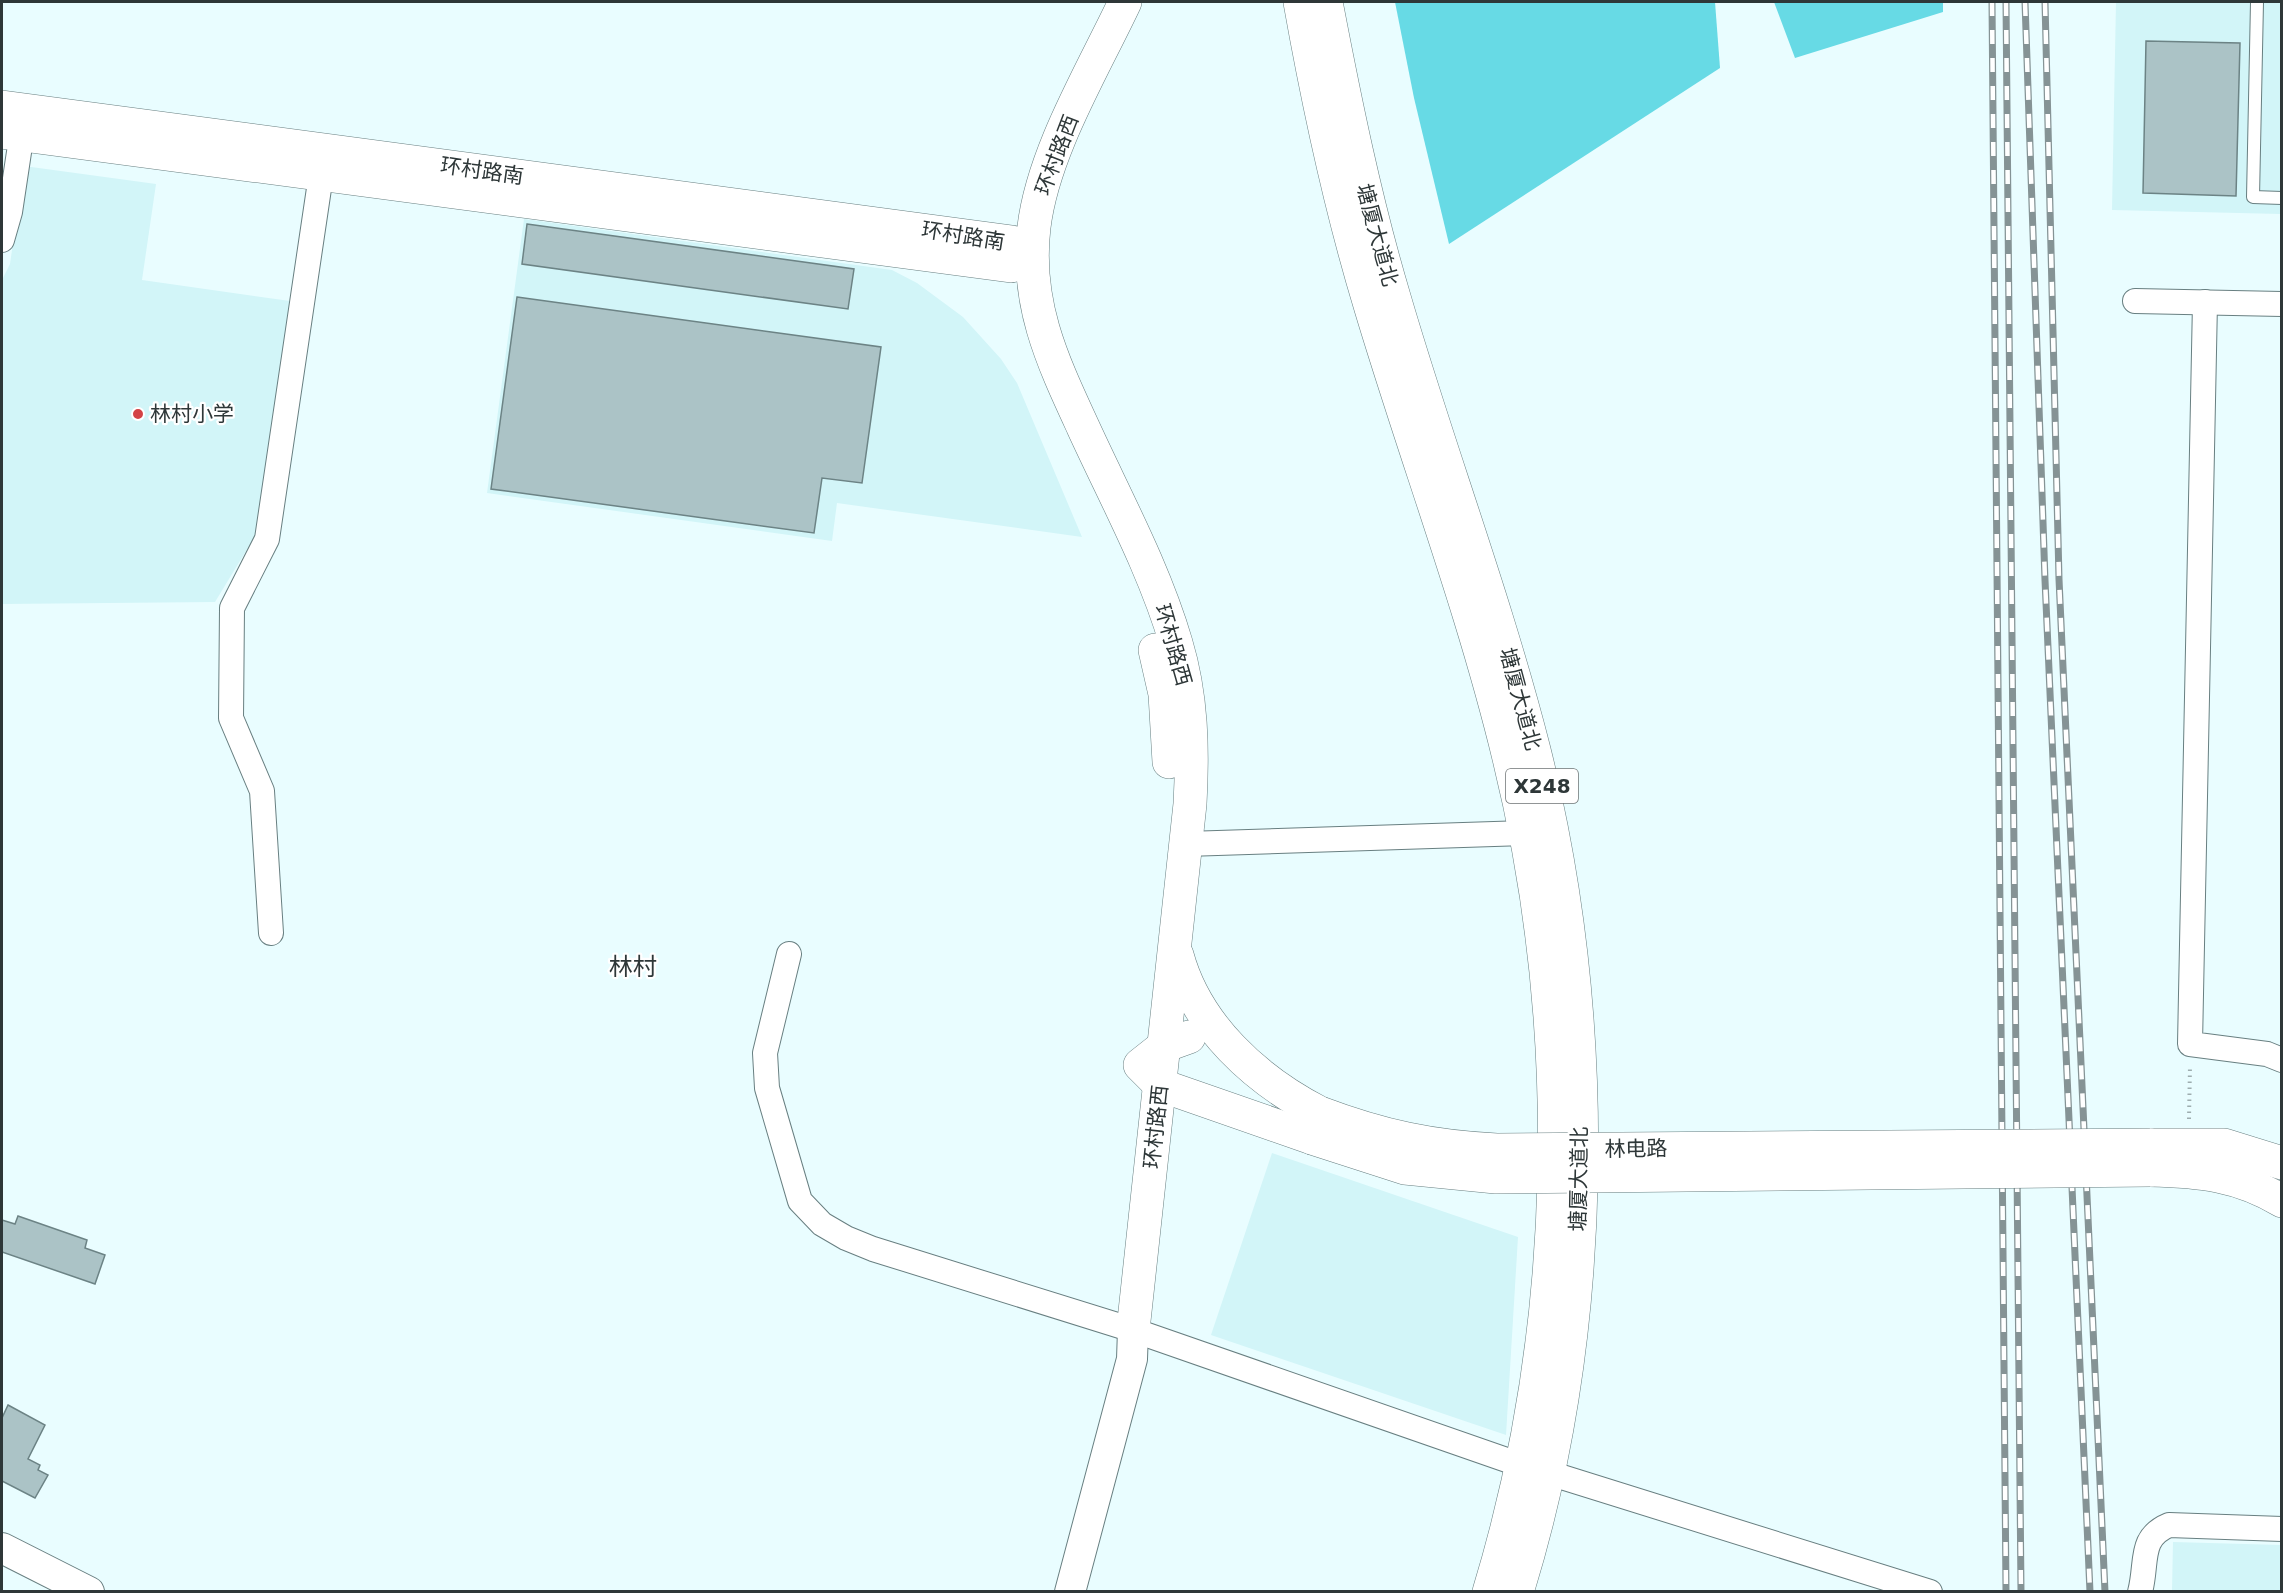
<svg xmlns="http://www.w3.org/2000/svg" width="2283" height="1593" font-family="'DejaVu Sans','Noto Sans SC',sans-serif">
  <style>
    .built { fill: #d2f5f8 }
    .forest { fill: #67dae5 }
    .building { fill: #abc3c6; stroke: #6c8385; stroke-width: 1.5 }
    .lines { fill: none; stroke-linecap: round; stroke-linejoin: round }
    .service-casing { stroke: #687f81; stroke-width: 14 }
    .minor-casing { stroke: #687f81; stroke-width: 26 }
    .tertiary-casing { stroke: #687f81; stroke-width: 32 }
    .secondary-casing { stroke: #687f81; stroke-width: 34 }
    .primary-casing { stroke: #687f81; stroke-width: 34 }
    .path { stroke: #9eadaf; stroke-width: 4; stroke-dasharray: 1.5 4.5; stroke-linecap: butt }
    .service { stroke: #fff; stroke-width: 12 }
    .minor { stroke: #fff; stroke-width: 24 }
    .tertiary { stroke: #fff; stroke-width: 30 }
    .secondary { stroke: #fff; stroke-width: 33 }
    .primary { stroke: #fff; stroke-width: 33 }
    .rail-casing { stroke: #859395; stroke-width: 7 }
    .rail { stroke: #fff; stroke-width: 4.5; stroke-dasharray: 14; stroke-linecap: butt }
    .secondary-bridge-casing { stroke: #687f81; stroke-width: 34; stroke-linecap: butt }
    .secondary-bridge { stroke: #fff; stroke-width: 33 }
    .poi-dot { fill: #d34346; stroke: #fff; stroke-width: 2 }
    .labels { text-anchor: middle; stroke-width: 4.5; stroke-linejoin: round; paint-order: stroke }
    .shield { fill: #fff; stroke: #6d7374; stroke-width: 1.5 }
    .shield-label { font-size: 20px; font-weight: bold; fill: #2e3738 }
    .street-label { font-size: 21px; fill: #2e3738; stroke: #fff }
    .poi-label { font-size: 21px; fill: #2e3738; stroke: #fff; text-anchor: start }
    .quarter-label { font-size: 24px; fill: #2e3738; stroke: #fff }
  </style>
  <rect width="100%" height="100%" fill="#e9fdff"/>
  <g class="built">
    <path d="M2116,2h165v212l-169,-4z"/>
    <path d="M24,166l132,18 -14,96 148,21 -30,227 -45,74 -213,2v-324l8,-16z"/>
    <path d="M524,219l368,51 25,13 46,34 38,42 16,24 65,154 -245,-34 -5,38 -345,-48z"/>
    <path d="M1272,1153l246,84 -12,198 -295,-100z"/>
    <path d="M2173,1542l108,3v46h-109z"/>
  </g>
  <g class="forest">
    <path d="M1395,2h320l5,66 -271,176 -35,-146z"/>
    <path d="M1774,2h169v10l-148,46z"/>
  </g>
  <g class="building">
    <path d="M2146,41l94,2 -4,153 -93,-3z"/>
    <path d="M527,224l327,45 -6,40 -326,-45z"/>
    <path d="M517,297l364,50 -19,136 -40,-5 -8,55 -323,-44z"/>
    <path d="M18,1216l69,24 -2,8 20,7 -10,29 -93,-32v-32l13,4z"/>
    <path d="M8,1405l37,20 -17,34 12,6 -2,5 10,5 -13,23 -33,-17v-63z"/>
  </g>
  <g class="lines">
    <g class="service-casing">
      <path id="service" d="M2257,2l-4,195 29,1"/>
    </g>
    <g class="minor-casing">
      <g id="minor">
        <path d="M2,240l8,-28 14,-93"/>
        <path d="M2135,301l147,3"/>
        <path d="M2205,302l-15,742 77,10 15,6"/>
        <path d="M1186,844l339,-11"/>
        <path d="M271,933l-9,-142 -31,-73 1,-110 35,-69 54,-364"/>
        <path d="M789,954l-24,99 2,35 33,113 22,23 24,14 27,11 260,81 388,135"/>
        <path d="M1549,1473l381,119"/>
        <path d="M2140,1592c8,-30 -2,-54 29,-67l113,4"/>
      </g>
    </g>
    <g class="tertiary-casing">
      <g id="tertiary">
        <path d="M2,1548l87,44"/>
        <path d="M1070,1592l62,-233 1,-29"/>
      </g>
    </g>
    <g class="secondary-casing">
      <g id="secondary">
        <path d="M1125,2c-32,68 -82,150 -91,225 -9,76 18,133 49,200 32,70 71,141 93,216 16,53 17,106 14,161l-57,526"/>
        <path d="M2,107l1010,135 19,19"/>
        <path d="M2,132l1009,134 20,-5"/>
        <path d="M1155,650l10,44 4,68"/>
        <path d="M1177,955c19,71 79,125 143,158"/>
        <path d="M1189,1037l-25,9 -24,19 20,20 152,53"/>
        <path d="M2150,1145h74l58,18"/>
        <path d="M2150,1170c49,1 89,5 132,31"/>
      </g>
    </g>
    <g class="primary-casing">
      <g id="primary">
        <path d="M1300,2c18,101 40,204 70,303 45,151 102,300 139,453 66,269 61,568 -20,834"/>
        <path d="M1326,2c19,99 39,198 68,295 44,151 101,300 140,453 67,268 65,578 -17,842"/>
      </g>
    </g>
    <path class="path" d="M2189,1119l1,-53"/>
    <use href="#service" class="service"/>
    <use href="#minor" class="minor"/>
    <use href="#tertiary" class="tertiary"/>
    <use href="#secondary" class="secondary"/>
    <use href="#primary" class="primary"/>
    <g class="rail-casing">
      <g id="rail">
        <path d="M1992,2l14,1590"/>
        <path d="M2006,2l15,1590"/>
        <path d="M2025,2l20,578 45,1012"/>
        <path d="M2045,2l14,577 46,1013"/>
      </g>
    </g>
    <use href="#rail" class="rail"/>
    <g class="secondary-bridge-casing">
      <g id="secondary-bridge">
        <path d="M1320,1113c61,23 112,34 177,37l653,-5"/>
        <path d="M1312,1138l93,30 91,9 654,-7"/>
      </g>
    </g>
    <use href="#secondary-bridge" class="secondary-bridge"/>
  </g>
  <circle class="poi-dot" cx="138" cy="414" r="6"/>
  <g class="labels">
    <rect class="shield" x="1506" y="769" width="72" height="34" rx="4.5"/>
    <g class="shield-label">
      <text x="1542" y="793">X248</text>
    </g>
    <g class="street-label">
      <text transform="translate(1057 155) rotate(-69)" y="7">环村路西</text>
      <text transform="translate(482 171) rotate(8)" y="7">环村路南</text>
      <text transform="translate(1377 235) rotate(75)" y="7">塘厦大道北</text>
      <text transform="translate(963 236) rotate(9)" y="7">环村路南</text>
      <text transform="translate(1173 645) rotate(74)" y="7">环村路西</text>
      <text transform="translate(1520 699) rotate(75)" y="7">塘厦大道北</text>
      <text transform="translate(1156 1127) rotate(-84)" y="7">环村路西</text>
      <text transform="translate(1636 1149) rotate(-1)" y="7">林电路</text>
      <text transform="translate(1579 1179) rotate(-89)" y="7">塘厦大道北</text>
    </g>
    <g class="poi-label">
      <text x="150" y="421">林村小学</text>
    </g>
    <g class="quarter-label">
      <text x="633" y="975">林村</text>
    </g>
  </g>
  <rect width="2283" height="1593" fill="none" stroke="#2e3738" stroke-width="6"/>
</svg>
